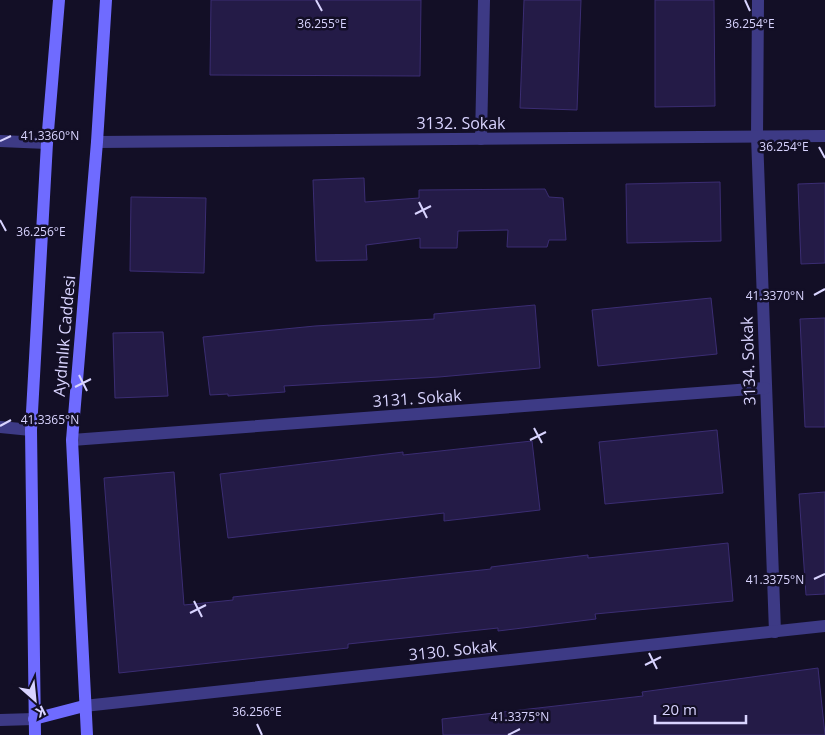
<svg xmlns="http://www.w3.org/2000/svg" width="825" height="735" font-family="'Open Sans',sans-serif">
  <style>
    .building { fill: #241b47; stroke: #3b2d73 }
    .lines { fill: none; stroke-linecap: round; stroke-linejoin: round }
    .street { stroke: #3d3a85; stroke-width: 12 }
    .secondary { stroke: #6f6bff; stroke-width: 12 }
    .ticks { fill: none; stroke: #d9d4ff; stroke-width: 2 }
    .labels { text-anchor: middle; stroke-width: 5; stroke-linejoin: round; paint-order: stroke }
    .street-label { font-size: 16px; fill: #d9d4ff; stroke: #130f26 }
    .ticks-label { font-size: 12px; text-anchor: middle; fill: #d9d4ff; stroke: #130f26; stroke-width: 5; stroke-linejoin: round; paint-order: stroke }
  </style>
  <rect width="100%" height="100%" fill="#130f26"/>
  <g class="building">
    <path d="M211,0h210l-1,76 -210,-1z"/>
    <path d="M524,0h57l-4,110 -57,-2z"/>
    <path d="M655,0h59l1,106 -60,1z"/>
    <path d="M364,178l1,24 54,-4v-8l126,-1 4,8 14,1 3,42h-17l-2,7h-40l1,-17 -50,1 -1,17h-37v-10l-54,7 1,15 -51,1 -3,-81z"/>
    <path d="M720,182l1,59 -94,2 -1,-59z"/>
    <path d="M825,183v80l-24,1 -3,-80z"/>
    <path d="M131,197l75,1 -2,75 -74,-2z"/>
    <path d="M711,298l6,56 -119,12 -6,-56z"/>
    <path d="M535,305l5,63 -101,9 -155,9 1,6 -57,4v-2l-18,1 -7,-58 112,-11 119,-7v-5z"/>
    <path d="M825,318v109h-20l-5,-108z"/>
    <path d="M163,332l5,64 -53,2 -2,-65z"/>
    <path d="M717,430l6,63 -118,11 -6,-62z"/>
    <path d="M532,441l8,69 -96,11v-8l-216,25 -8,-64 183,-22v3z"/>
    <path d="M174,472l10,133 49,-5v-3l258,-28v-2l97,-12v3l140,-15 5,58 -138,13 1,5 -98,12v-3l-150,16v4l-229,25 -15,-195z"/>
    <path d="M825,492v102l-19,1 -7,-101z"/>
    <path d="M818,668l7,67h-382l-1,-16 201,-23 -1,-4z"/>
  </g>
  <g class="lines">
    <g class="street">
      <path d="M758,0l-1,136 18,496"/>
      <path d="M481,139l3,-139"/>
      <path d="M0,141l47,2"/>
      <path d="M97,142l728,-6"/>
      <path d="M0,427l31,3"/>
      <path d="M72,440l693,-52"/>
      <path d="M84,706l741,-80"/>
      <path d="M0,720l34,-1"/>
    </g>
    <g class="secondary">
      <path d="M34,719l50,-13"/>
      <path d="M35,735l-4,-305 16,-287 12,-143"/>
      <path d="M87,735l-15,-295 25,-298 9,-142"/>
    </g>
  </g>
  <path class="ticks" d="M316,0l6,11M745,0l5,11M0,141l11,-5M819,147l6,11M419,202l8,16M415,214l16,-8M0,220l6,11M814,295l11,-6M79,375l8,16M75,387l16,-8M0,426l11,-6M534,428l8,15M530,440l16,-8M814,579l11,-5M194,601l8,16M190,613l16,-8M649,653l8,16M645,665l16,-8M257,724l5,11M508,735l12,-6"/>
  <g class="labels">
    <g class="street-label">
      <text x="461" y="129">3132. Sokak</text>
      <text transform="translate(64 336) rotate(-85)" y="6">Aydınlık Caddesi</text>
      <text transform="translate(748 361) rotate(-92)" y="6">3134. Sokak</text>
      <text transform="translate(417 398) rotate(-4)" y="6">3131. Sokak</text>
      <text transform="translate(453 650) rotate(-6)" y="6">3130. Sokak</text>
    </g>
  </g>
  <g class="ticks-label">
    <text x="322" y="28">36.255°E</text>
    <text x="750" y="28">36.254°E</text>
    <text x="50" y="140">41.3360°N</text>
    <text x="784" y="151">36.254°E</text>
    <text x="41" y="236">36.256°E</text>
    <text x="775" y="300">41.3370°N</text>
    <text x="50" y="424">41.3365°N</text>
    <text x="775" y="584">41.3375°N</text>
    <text x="257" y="716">36.256°E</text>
    <text x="520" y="721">41.3375°N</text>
  </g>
  <g transform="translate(35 700) rotate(153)" stroke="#130f26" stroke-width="4" paint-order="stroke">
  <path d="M0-4L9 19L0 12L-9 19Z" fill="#d9d4ff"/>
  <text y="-8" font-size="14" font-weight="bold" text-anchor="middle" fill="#d9d4ff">K</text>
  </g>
  <path d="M655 715v8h91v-8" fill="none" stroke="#d9d4ff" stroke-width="2.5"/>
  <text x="662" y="715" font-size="15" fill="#d9d4ff" stroke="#130f26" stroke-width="4" paint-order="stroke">20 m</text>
</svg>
